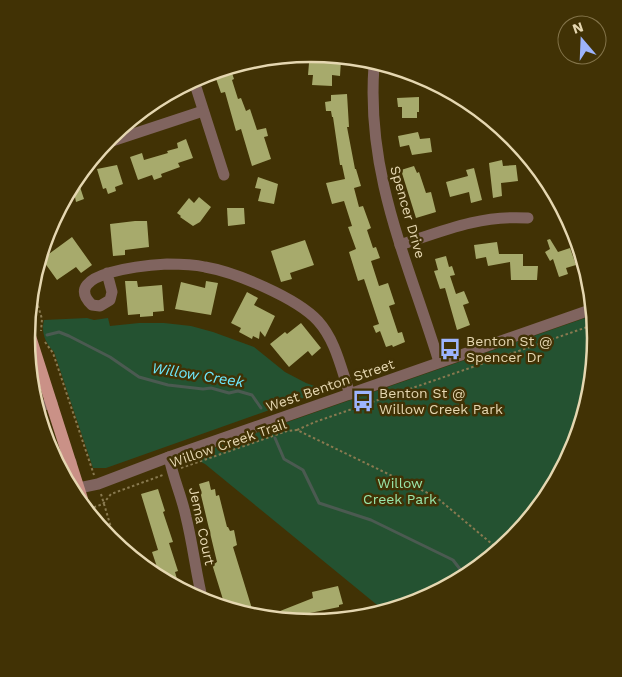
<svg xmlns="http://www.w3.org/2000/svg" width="622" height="677" font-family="'Work Sans',sans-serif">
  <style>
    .green { fill: #245231 }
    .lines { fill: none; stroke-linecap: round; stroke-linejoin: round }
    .stream { stroke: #4b5a51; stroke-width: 3 }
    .building { fill: #a7aa6c }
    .path { stroke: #897a50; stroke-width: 2; stroke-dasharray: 2.5 2.5; stroke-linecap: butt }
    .minor { stroke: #80645f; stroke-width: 11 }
    .major { stroke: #ca9187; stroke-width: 12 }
    .labels { text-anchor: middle; stroke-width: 5; stroke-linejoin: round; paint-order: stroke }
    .street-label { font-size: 14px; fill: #e5d7b1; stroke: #413205 }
    .poi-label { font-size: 14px; fill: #e5d7b1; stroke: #413205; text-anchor: start }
    .park-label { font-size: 14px; fill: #99e6aa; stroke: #413205 }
    .water-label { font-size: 15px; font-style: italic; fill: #6de8fd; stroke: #413205 }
    .rim { fill: none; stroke: #e5d7b1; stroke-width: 2.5 }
  </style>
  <rect width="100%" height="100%" fill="#413205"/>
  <g class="green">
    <path d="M591,316l5,23 -22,109 -62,92 -92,62 -38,7 -177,-145 -6,-3v-6l6,-4z"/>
    <path d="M87,318l7,2 14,-2 2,8 29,-3h25l27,3 22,6 41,15 31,25 21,11 20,7 -220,78h-13l-39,-116c-9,-9 -13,-20 -10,-32z"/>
  </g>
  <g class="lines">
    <g class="stream">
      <path d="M47,335l12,-3 10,4 41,21 29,20 29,8 35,4 8,-1 18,5 9,-2 14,4 9,13"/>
      <path d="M275,438l9,21 19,11 16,33 52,17 82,40 10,13"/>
    </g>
  </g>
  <g class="building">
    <path d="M317,55l24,5 -1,16 -8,-1v11l-20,-1 1,-10h-5l1,-12h4z"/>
    <path d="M231,70l3,9 -2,1 6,19 3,-1 5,13 4,-2 7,21 9,-2 2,8 -4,1 7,22 -19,7 -11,-37 -5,2 -11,-39 -4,1 -7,-20z"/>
    <path d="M347,94l2,33h-2l8,42h1l5,17 -7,2 5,19 4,-1 8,22 -4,2 6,18 3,-1 4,11 -9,3 8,25 9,-3 7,21 -6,2 9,27 4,-1 3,10 -12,5 -1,-2 -6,2 -6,-16 -4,2 -3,-7 6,-2 -15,-45 -6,2 -9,-29 7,-3 -8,-22 4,-1 -8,-25 -12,3 -6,-21 19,-4 -3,-14h-2l-7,-48h-1l-1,-6h-5l-1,-9 6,-1v-6z"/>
    <path d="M419,97v15h-2v6h-15v-11h-4l-1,-9z"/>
    <path d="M418,132l2,7 10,-1 2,14 -20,3 -3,-10 -9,2 -2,-11z"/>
    <path d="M186,139l7,19 -15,5 2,4 -19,7 1,3 -8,3 -2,-5 -14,5 -8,-23 12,-4 2,7 24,-7 -1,-2 11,-3 -1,-5z"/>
    <path d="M502,160l1,6 13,-1 2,16 -17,2 1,13 -9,2 -4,-35z"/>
    <path d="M117,165l6,19 -8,3 1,4 -8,3 -2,-6 -3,1 -6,-20z"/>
    <path d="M414,166l3,7 2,-1 7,21 5,-1 5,20 -20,6 -15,-48z"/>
    <path d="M474,168l8,32 -11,3 -2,-11 -19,5 -4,-15 22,-6 -2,-6z"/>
    <path d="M258,177l20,7 -4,20 -16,-3 3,-12 -6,-1z"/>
    <path d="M79,184l5,15 -8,3 -1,-5 -7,3z"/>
    <path d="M199,197l12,10 -11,15 -7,4 -13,-9 1,-1 -4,-3 12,-15 5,5z"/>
    <path d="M227,208h17l1,16 -17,2z"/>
    <path d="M135,221h12l2,26 -24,3v5l-12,1 -3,-32z"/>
    <path d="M72,237l20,28 -11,8 -5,-6 -19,13 -15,-21z"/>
    <path d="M550,239l8,13 12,-4 6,17 -10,3 2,6 -9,3 -6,-18 -3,2 -5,-9 5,-3 -3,-9z"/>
    <path d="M305,240l9,25 -24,8 2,6 -11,3 -10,-31z"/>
    <path d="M497,242l2,12h24v12h15l-1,14h-26l-1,-18 -22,4 -2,-9 -10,2 -2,-14z"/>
    <path d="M446,256l3,11 3,-1 3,9 -5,1 6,18 8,-3 5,12 -6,2 7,20 -13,5 -12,-42 -5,1 -6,-18 4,-1 -3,-11z"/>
    <path d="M125,281h12l1,6 24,-2 2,26 -11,1v4l-13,1v-3l-12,1z"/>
    <path d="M206,281l12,2 -7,32 -36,-6 6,-27 24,6z"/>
    <path d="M247,292l11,6 -4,7 21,11 -10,21 -5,-6 -1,8 -6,-3 -1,3 -13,-7 2,-4 -10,-5z"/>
    <path d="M301,323l20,25 -9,8 -4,-5 -19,16 -19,-23 15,-12 2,2z"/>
    <path d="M209,481l2,9 4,-1 1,7 3,-1 8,32h1l2,4 4,-1 3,15 -4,2 20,65 -28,-6 -13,-42 5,-2 -17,-71h1l-2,-7z"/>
    <path d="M158,489l7,22 -2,1 10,30 -4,1 9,28 -3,1 4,14 -20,-13 -7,-21 6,-2 -17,-56z"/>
    <path d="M338,586l5,18 -4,1v2l-29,6v7l-5,2 -35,-7 43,-17 -1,-6z"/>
  </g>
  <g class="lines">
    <g class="path">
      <path d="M35,296l7,23 -1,12"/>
      <path d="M45,342l8,11 41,122"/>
      <path d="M580,420l3,-19"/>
      <path d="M297,430l18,-8 278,-97"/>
      <path d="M47,445l1,3"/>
      <path d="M181,468l106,-37 10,-1 139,67 62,52"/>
      <path d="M101,494l15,50"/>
      <path d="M89,509l14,-5 8,-10 52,-19"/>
    </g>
    <g class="minor">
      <path d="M374,66c-8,110 34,195 65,296"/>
      <path d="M194,81l30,94"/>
      <path d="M106,143l97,-32"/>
      <path d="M400,245c45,-15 80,-30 128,-27"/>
      <path d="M107,273l5,19 -2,8 -10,6 -8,-1c-34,-33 58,-40 75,-41 12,0 25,0 38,3 30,5 92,31 113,54 18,20 23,48 32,73"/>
      <path d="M40,406l12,-3"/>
      <path d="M169,457c4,21 13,40 17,60 7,28 10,57 17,85"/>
      <path d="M60,465l11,-3"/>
      <path d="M79,488l19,-4 71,-27 421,-147"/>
    </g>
    <path class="major" d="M28,330l54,169"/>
  </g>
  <defs>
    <g id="bus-bare" transform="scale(1.725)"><path d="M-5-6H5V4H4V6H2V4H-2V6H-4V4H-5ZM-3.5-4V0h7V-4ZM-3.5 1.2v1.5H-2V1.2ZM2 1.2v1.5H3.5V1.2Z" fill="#9db4fd" stroke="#413205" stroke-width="2.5" paint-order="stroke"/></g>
  </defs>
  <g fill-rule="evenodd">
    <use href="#bus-bare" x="450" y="349"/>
    <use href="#bus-bare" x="363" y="401"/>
  </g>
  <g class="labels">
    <g class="street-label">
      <text transform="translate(408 212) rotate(74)" y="5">Spencer Drive</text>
      <text transform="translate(330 385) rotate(-19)" y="5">West Benton Street</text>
      <text transform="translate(228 443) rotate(-19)" y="5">Willow Creek Trail</text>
      <text transform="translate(202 526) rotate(78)" y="5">Jema Court</text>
    </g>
    <g class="poi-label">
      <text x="466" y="346">Benton St @<tspan x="466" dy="16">Spencer Dr</tspan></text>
      <text x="379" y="398">Benton St @<tspan x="379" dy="16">Willow Creek Park</tspan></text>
    </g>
    <g class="park-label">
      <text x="400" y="488">Willow<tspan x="400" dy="16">Creek Park</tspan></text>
    </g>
    <g class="water-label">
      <text transform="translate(198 375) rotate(9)" y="5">Willow Creek</text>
    </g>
  </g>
  <path d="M0 0H622V677H0ZM35 338a276 276 0 1 1 552 0a276 276 0 1 1-552 0Z" fill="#413205" fill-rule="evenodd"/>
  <path class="rim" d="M35 338a276 276 0 1 1 552 0a276 276 0 1 1-552 0Z"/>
  <g transform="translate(582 40) rotate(341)"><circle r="24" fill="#413205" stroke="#83744a"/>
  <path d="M0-4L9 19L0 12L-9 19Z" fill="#9db4fd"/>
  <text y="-8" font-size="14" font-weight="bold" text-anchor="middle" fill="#e5d7b1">N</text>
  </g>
</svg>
